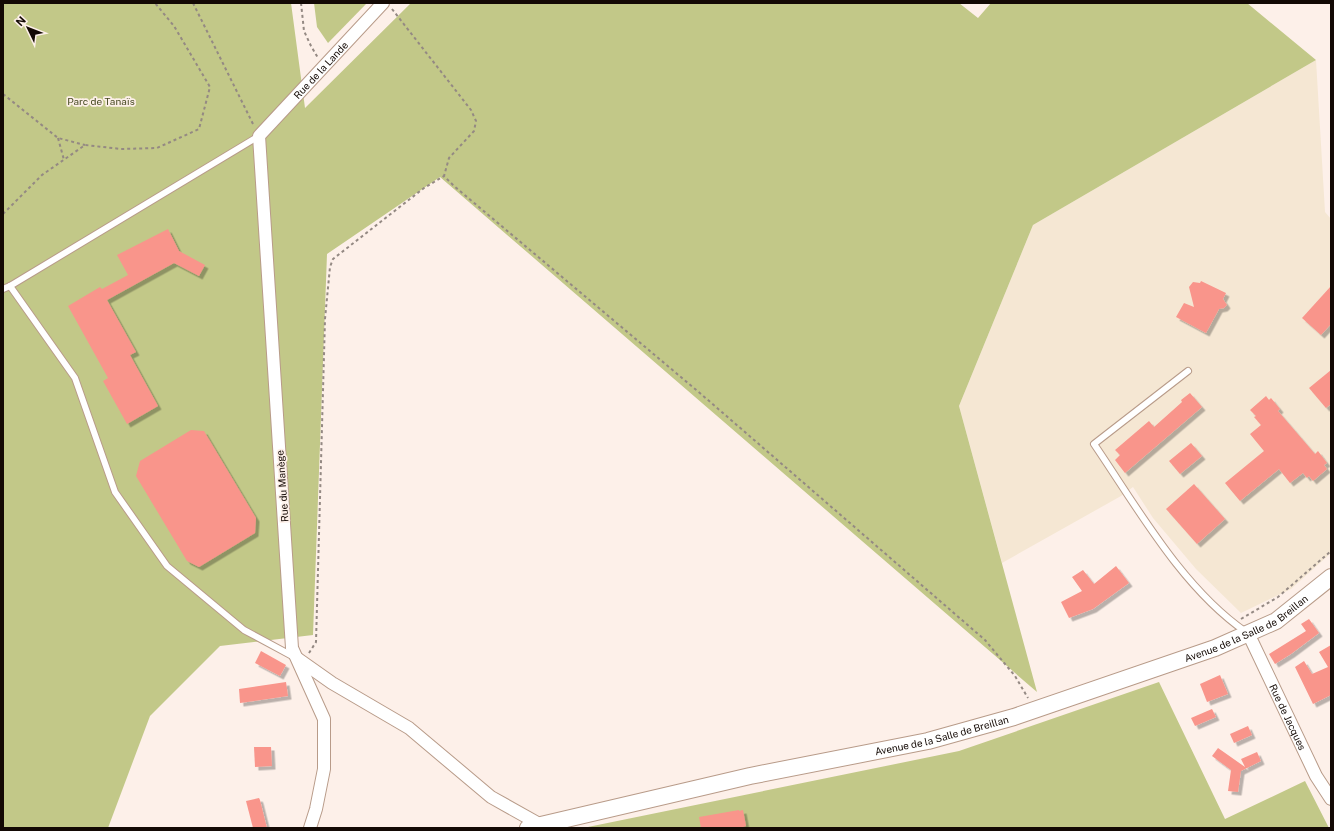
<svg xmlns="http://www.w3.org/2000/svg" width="1334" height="831" font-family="'Public Sans',sans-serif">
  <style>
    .education { fill: #f5e7d3 }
    .green { fill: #c2c888 }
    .building { fill: #f9958b; filter: url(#shadow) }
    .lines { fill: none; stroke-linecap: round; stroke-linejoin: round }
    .service-casing { stroke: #b89b89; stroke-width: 8 }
    .minor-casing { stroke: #b89b89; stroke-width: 14 }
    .tertiary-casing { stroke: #b89b89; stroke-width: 18 }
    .path { stroke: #948983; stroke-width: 2; stroke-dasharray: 3 3; stroke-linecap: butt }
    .service { stroke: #fff; stroke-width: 6 }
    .minor { stroke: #fff; stroke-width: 12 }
    .tertiary { stroke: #fff; stroke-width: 16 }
    .labels { text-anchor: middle; stroke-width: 3.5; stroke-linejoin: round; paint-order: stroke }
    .street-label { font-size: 10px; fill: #130904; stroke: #fdf0e9 }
    .park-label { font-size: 10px; fill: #454820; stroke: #fdf0e9 }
  </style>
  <defs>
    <filter id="shadow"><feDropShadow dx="3.5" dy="3.5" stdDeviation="0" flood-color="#0004"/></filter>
  </defs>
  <rect width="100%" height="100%" fill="#fdf0e9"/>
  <path class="education" d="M1316,60l9,152 6,7v334l-40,36 -50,24 -45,-44 -43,-51 -20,-31 -12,9 -119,67 -43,-157 74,-181z"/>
  <g class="green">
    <path d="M3,3h288l14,105 106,-105h548l19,15 13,-15h256l69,57 -283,165 -74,181 78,286 -597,-515 -113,77 -14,381 -93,11 -70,70 -42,112h-105z"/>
    <path d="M314,3h53l-39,40 -11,-16z"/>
    <path d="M1159,682l66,137 80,-38 24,47h-746l376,-77z"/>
  </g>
  <g class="building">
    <path d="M168,229l11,22 26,14 -6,11 -25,-13 -67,37 29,52 -6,3 28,51 -31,18 -24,-43 5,-3 -40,-72 32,-19 2,2 26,-14 -11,-20z"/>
    <path d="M1201,281l25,12 -3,6 4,6 -3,3 -5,1 -13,24 -30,-16 8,-14 10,4 -5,-20 4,-5 7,1z"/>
    <path d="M1331,286v38l-10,11 -19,-17z"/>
    <path d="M1331,370v34l-5,4 -17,-20z"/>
    <path d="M1190,393l12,14 -77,66 -10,-13 5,-5 -5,-5 34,-29 5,6 28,-25 -1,-2z"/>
    <path d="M1266,396l3,4 2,-2 9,11 -2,2 37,43 3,-3 9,12 -3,2 3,4 -14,12 -4,-5 -2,2 -4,-5 -13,10 -11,-14 -39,32 -15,-18 39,-32 -14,-17 11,-9 -7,-8 2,-1 -6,-6z"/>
    <path d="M191,430l13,1 52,87 -1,15 -56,34 -12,-6 -51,-85 4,-15z"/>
    <path d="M1191,443l11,13 -22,18 -11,-13z"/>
    <path d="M1194,484l31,35 -28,25 -31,-35z"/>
    <path d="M1116,566l13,17 -36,26 -24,9 -8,-16 21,-11 -10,-14 11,-7 11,14z"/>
    <path d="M1309,619l10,14 -28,21 -16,10 -6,-10 37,-23 -5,-7z"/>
    <path d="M1331,645v50l-18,9 -18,-37 9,-6 8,13 16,-7 -9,-15z"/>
    <path d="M261,651l25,14 -6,11 -25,-13z"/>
    <path d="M1220,675l8,19 -21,8 -7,-18z"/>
    <path d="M286,682l2,14 -48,7 -1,-14z"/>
    <path d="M1212,709l4,8 -21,9 -4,-8z"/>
    <path d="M1248,726l4,9 -18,8 -4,-9z"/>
    <path d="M254,747h17l1,19 -17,1z"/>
    <path d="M1218,748l27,19 -4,-8 16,-7 4,9 -20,10 -3,21 -10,-1 3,-21 -19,-14z"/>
    <path d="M259,798l1,2 7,28h-14l-7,-27z"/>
    <path d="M739,810v1l4,-1 3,16 -3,1v1h-42l-2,-11z"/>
  </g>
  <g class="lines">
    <g class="service-casing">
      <g id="service">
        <path d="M10,286l65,92 40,114 52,74 77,64 52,28"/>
        <path d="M3,289l7,-3 249,-150"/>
        <path d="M1188,371l-94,73c43,63 88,144 152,188"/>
      </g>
    </g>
    <g class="minor-casing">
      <g id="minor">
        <path id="s1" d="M1248,633l68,143 15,23"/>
        <path d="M298,659l34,24 77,45 82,69 50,28"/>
        <path id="s2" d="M310,828l6,-19 8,-40v-50l-32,-71 -33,-512 124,-133"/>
      </g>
    </g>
    <g class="tertiary-casing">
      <g id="tertiary">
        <path id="s3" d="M528,828l222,-52 178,-35 86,-24 201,-69 61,-27 55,-44"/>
      </g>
    </g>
    <g class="path">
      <path d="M193,3l61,123"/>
      <path d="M301,3l3,28 7,15 7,12"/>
      <path d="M392,9l79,101 5,11 -2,10 -25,27 -5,18 10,10 247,208 82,71 202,175 30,36 13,22"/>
      <path d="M3,94l55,44 27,7"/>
      <path d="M58,138l6,22"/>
      <path d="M3,214l39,-39 43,-30 36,4 36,-1 42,-19 11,-42 -36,-61 -19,-23"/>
      <path d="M1241,619l37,-22 53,-46"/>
      <path d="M309,653l7,-11 9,-323 5,-52 3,-8 91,-71 20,-12"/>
    </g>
    <use href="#service" class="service"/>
    <use href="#minor" class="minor"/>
    <use href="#tertiary" class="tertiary"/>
  </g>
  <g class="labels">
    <g class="street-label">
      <text dy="4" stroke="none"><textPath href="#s2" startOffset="792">Rue de la Lande</textPath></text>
      <text transform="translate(282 486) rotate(-94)" y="4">Rue du Manège</text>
      <text dy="4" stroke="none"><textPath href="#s3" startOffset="748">Avenue de la Salle de Breillan</textPath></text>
      <text dy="4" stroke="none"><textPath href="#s1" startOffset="93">Rue de Jacques</textPath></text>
      <text dy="4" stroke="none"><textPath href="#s3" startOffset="424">Avenue de la Salle de Breillan</textPath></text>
    </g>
    <g class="park-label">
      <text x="101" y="105">Parc de Tanaïs</text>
    </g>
  </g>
  <rect width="1334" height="831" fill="none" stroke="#130904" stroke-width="8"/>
  <g transform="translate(28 28) rotate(313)" stroke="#fdf0e9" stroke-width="3" paint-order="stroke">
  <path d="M0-3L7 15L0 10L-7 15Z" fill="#130904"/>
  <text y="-6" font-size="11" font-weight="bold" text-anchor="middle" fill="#130904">N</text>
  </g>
</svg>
